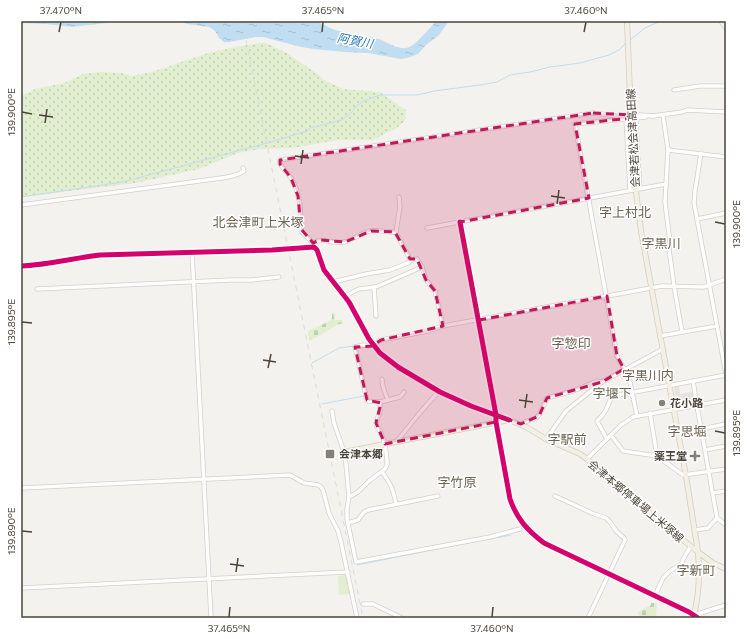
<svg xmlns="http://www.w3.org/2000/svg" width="747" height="639" font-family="Commissioner,'Noto Sans JP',sans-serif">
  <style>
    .grass { fill: url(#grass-dots) }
    .cemetery { fill: url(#cemetery-stones) }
    .park { fill: #e1eecf }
    .parking { fill: #e6e3df }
    .water { fill: url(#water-ripples) }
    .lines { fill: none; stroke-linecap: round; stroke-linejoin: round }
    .stream { stroke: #c0ddf1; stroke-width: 1 }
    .minor-casing { stroke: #d2d0cb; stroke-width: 5 }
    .major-casing { stroke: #d6cebb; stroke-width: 6 }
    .minor { stroke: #fdfdfc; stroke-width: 3.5 }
    .major { stroke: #f2efe6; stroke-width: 4.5 }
    .rail { stroke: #dbdbda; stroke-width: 1; stroke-dasharray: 5 5; stroke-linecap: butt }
    .major-bridge-casing { stroke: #d6cebb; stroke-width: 6; stroke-linecap: butt }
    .major-bridge { stroke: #f2efe6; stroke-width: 4.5 }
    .cycleway-casing { stroke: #fff; stroke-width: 8 }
    .cycleway { stroke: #d6006c; stroke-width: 5 }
    .marked { fill: #c2185b; fill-opacity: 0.2; stroke: #c2185b; stroke-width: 3; stroke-dasharray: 8 5; stroke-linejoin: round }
    .ticks { fill: none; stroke: #4b4439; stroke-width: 1.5 }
    .poi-dot { fill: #868178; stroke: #fff; stroke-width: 1.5 }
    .labels { text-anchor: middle; stroke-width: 3; stroke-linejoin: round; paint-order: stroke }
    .street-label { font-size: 11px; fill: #4b4439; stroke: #fff }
    .poi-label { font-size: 11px; font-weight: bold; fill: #4b4439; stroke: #fff; text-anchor: start }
    .water-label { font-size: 12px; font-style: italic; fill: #2e7ab2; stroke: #fff }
    .quarter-label { font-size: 13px; fill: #6e6250; stroke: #fff }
    .neatline { fill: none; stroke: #4b4439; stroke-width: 1.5 }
    .ticks-label { font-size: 10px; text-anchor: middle; fill: #4b4439 }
  </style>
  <defs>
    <pattern id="grass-dots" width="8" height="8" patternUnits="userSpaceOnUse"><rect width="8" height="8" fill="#e1eecf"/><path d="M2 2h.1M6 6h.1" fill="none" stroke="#c3cdb2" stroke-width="1.8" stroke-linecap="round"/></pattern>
    <pattern id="cemetery-stones" width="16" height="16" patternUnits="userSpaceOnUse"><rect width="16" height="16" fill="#e1eecf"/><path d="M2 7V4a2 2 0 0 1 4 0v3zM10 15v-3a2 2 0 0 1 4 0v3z" fill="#c3cdb2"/></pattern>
    <pattern id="water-ripples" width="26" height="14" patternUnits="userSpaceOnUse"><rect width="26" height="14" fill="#c0ddf1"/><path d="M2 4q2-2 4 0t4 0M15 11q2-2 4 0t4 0" fill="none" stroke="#a6bfcf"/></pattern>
  </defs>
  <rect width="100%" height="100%" fill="#f4f2ee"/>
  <path class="grass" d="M260,43h6l19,9 34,23 5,5 19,9 37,3 26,18 -1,10 -8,8 -24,12h-34l-47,8 -31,1 -23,4 -39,16 -63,14 -115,14v-101l14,-7 29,-6 19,-9 18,-2 21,1 9,3 21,-4 56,-19 27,-6z"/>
  <g class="cemetery">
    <path d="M332,313h3v7h7l1,3 -6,2 -27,16 -2,-6v-4l22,-10 2,-3z"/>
    <path d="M651,603h6l-1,15h-16l-2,-6 13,-7z"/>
  </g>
  <path class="park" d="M346,575l4,19 -11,1 -1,-19z"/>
  <path class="parking" d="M679,386l1,8 13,-2 2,10 -13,3 -6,-5 -2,-13z"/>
  <g class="water">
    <path d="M21,21h103l-52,6 -26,-3 -25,-1z"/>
    <path d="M180,21h136c13,7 26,12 41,14 5,1 10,1 15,2 13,2 25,15 38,10 6,-3 21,-20 26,-26h13l-10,14 -13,10 -8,9 -11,4 -6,1 -33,-6 -23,-1 -31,-3 -13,-2 -38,-10h-7l-27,5h-5l-5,-4 -4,-7 -6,-4 -22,-3z"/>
  </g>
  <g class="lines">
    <g class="stream">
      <path d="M718,21l8,11"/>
      <path d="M629,41l16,-13 16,-7"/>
      <path d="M21,197l102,-15 151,-41 33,-10 3,-3 31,-8 8,-5 9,-10 6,-4 10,-4 7,-2h36l17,-4 46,-6 17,-3 13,-7 20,-3 20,-5 30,-4 29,-8 10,-5 6,-6"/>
      <path d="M312,363l27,-15 15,-2"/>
      <path d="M322,404l42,-8"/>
      <path d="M490,539l21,-4"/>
      <path d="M357,565l120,-24"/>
    </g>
    <g class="minor-casing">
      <g id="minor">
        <path d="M674,90l26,-4h26"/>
        <path d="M663,115l5,35"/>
        <path d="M652,116l30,-4 5,-2 39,2"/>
        <path d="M626,118l4,72"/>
        <path d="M636,118l1,26 3,44"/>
        <path d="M701,153l-6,38 -1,12 32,171"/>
        <path d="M399,197l1,9 -4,27 14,26 2,1 5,-1 5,8 4,13 9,11 8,35"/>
        <path d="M21,205l193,-26c9,-1 22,-2 30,-8l-1,-3"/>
        <path d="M697,219l29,-6"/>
        <path d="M460,222l36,193v7l14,77c7,20 17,31 34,44l145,69 9,6"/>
        <path d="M427,228l239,-44"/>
        <path d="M313,243l-11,-11 -1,-3 -1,-25 -4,-16 -5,-10 -11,-14v-4l313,-47 24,3 24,-1 13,1"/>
        <path d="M313,244v-1c10,-6 20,1 31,-1 9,-2 19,-10 26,-11 9,-2 17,2 26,1"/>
        <path d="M192,252l19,366"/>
        <path d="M21,266c27,-1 53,-8 79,-11l172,-5 42,-3 3,3 7,20 25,32 20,37 11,14 18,14 42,25 31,14 38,14"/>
        <path d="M333,282l33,-8 24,-4 18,-7 4,-3"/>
        <path d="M374,287l2,29"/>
        <path d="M37,289l193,-9h22l27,-3"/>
        <path d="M345,297c4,-3 9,-6 14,-8 6,-1 12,-1 17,-2l46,-20"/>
        <path d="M682,332l-8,-46 -5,-37 1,-6 -5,-41 3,-52 58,7"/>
        <path d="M660,336l57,-10"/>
        <path d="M382,379c0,8 3,14 6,21"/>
        <path d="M693,381l4,25 20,112 9,7"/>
        <path d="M404,392l-4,5 -20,5 -13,-1v-1l-12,-53 9,-2 7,1 10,-6 47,-9 15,-5 219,-40 42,1 22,-8"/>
        <path d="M332,411l2,12 10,29 2,12 3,33 -2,12v10l9,43 134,-25 30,-8"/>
        <path d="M650,413l7,43"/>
        <path d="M637,416l-8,-38 -12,-22 -42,-232 71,-7"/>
        <path d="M521,424c5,-4 9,-3 15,-6 5,-3 8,-14 11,-20l26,-7 24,-10 5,1"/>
        <path d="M701,429l25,-5"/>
        <path d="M611,435l12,16 34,5 26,19 43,-6"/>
        <path d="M546,439l20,-28 36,-29 61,-33"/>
        <path d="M607,439l-10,-18c8,-7 11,-14 14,-24l2,-1 113,-21"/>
        <path d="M397,441l21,-26 21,-24"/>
        <path d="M705,450l21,-4"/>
        <path d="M587,459l34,-34 12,-8 93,-17"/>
        <path d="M382,472c9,12 11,17 14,32"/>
        <path d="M21,488l269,-13 14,8 14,2 3,2 2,3 6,23 9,18 3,11 16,76"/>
        <path d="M713,493l13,-2"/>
        <path d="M555,496l39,18 12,4 5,5 5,8 8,7 1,2 -37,78"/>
        <path d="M349,497l9,-5 11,-11 16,-12 2,-4v-5l-2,-16 -5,-13 -3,-4 -1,-4 4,-12v-9"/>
        <path d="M348,523l10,-3 6,-8 4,-2 70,-14"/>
        <path d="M695,530l13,-2 9,-10"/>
        <path d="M21,588l327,-16"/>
        <path d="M655,596l8,-18 7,-7 11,-7 5,-10 5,-8"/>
        <path d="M363,604h10l29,14"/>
        <path d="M694,615l32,-10"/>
      </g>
    </g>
    <g class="major-casing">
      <g id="major">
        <path d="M631,120l3,56 7,55 45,245 12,76 15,11 13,6"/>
        <path d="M344,452l165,-32 17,7 20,12 34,15 7,5 64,55 47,38c2,22 1,45 -5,66"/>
      </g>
    </g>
    <use href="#minor" class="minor"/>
    <use href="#major" class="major"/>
    <path class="rail" d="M242,21l121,597"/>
    <g class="major-bridge-casing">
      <path id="major-bridge" d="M627,21l4,99"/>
    </g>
    <use href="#major-bridge" class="major-bridge"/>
    <g class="cycleway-casing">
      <g id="cycleway">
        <path d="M460,222l36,193v7l14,77c7,20 17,31 34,44l145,69 9,6"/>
        <path d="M21,266c27,-1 53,-8 79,-11l172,-5 42,-3 3,3 7,20 25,32 20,37 11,14 18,14 42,25 31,14 38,14"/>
      </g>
    </g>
    <use href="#cycleway" class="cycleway"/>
  </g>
  <path class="marked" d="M593,113l38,2v3l-56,6 14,74 -129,24 19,98 128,-24 10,60 7,13 -22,13 -55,16 -8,18 -18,8 -25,-9v7l-111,22 -9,-21 5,-20 -14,-3 -12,-53 17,-1 9,-6 62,-14 -8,-35 -9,-11 -9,-21h-7l-15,-27 -24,-1 -26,11 -25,-2 -7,3 -12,-14 -3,-33 -7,-18 -11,-14v-4z"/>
  <path class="ticks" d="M59,32l2,-10M322,32l1,-10M584,32l2,-10M22,112l10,2M39,115l14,2M45,123l2,-14M295,156l14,2M301,164l2,-14M551,196l14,2M557,204l2,-14M715,222l10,2M22,322l10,1M263,360l13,2M268,368l3,-14M519,400l14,2M525,408l2,-14M715,431l10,2M22,531l10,1M230,564l14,2M236,572l2,-14M229,617l1,-10M492,617l1,-10"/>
  <g class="poi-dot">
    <circle cx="662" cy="403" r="4"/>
    <rect x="325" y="449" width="10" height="10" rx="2"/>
    <path d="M693 450h4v4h4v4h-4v4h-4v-4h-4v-4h4z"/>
  </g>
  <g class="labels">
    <g class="street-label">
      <text transform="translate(633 138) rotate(-93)" y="4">会津若松会津高田線</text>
      <text transform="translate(636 501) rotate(40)" y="4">会津本郷停車場上米塚線</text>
    </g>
    <g class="poi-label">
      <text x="670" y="407">花小路</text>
      <text x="339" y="458">会津本郷</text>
      <text x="687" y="460" text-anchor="end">薬王堂</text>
    </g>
    <g class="water-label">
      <text transform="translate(355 41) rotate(10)" y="4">阿賀川</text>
    </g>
    <g class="quarter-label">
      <text x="625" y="217">字上村北</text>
      <text x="258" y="227">北会津町上米塚</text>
      <text x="661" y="248">字黒川</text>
      <text x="571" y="348">字惣印</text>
      <text x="648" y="380">字黒川内</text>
      <text x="612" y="398">字堰下</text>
      <text x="687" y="436">字思堀</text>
      <text x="567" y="444">字駅前</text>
      <text x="457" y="487">字竹原</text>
      <text x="696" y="575">字新町</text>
    </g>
  </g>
  <rect width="747" height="639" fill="none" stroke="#ffffff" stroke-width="44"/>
  <rect x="22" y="22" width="703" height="595" class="neatline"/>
  <g class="ticks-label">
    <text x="61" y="14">37.470°N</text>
    <text x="323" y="14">37.465°N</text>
    <text x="586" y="14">37.460°N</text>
    <text transform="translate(11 112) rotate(-90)" y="4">139.900°E</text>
    <text transform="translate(736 224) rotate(-90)" y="4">139.900°E</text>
    <text transform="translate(11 322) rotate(-90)" y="4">139.895°E</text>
    <text transform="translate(736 433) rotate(-90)" y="4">139.895°E</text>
    <text transform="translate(11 531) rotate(-90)" y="4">139.890°E</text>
    <text x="229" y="632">37.465°N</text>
    <text x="492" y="632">37.460°N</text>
  </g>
</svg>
